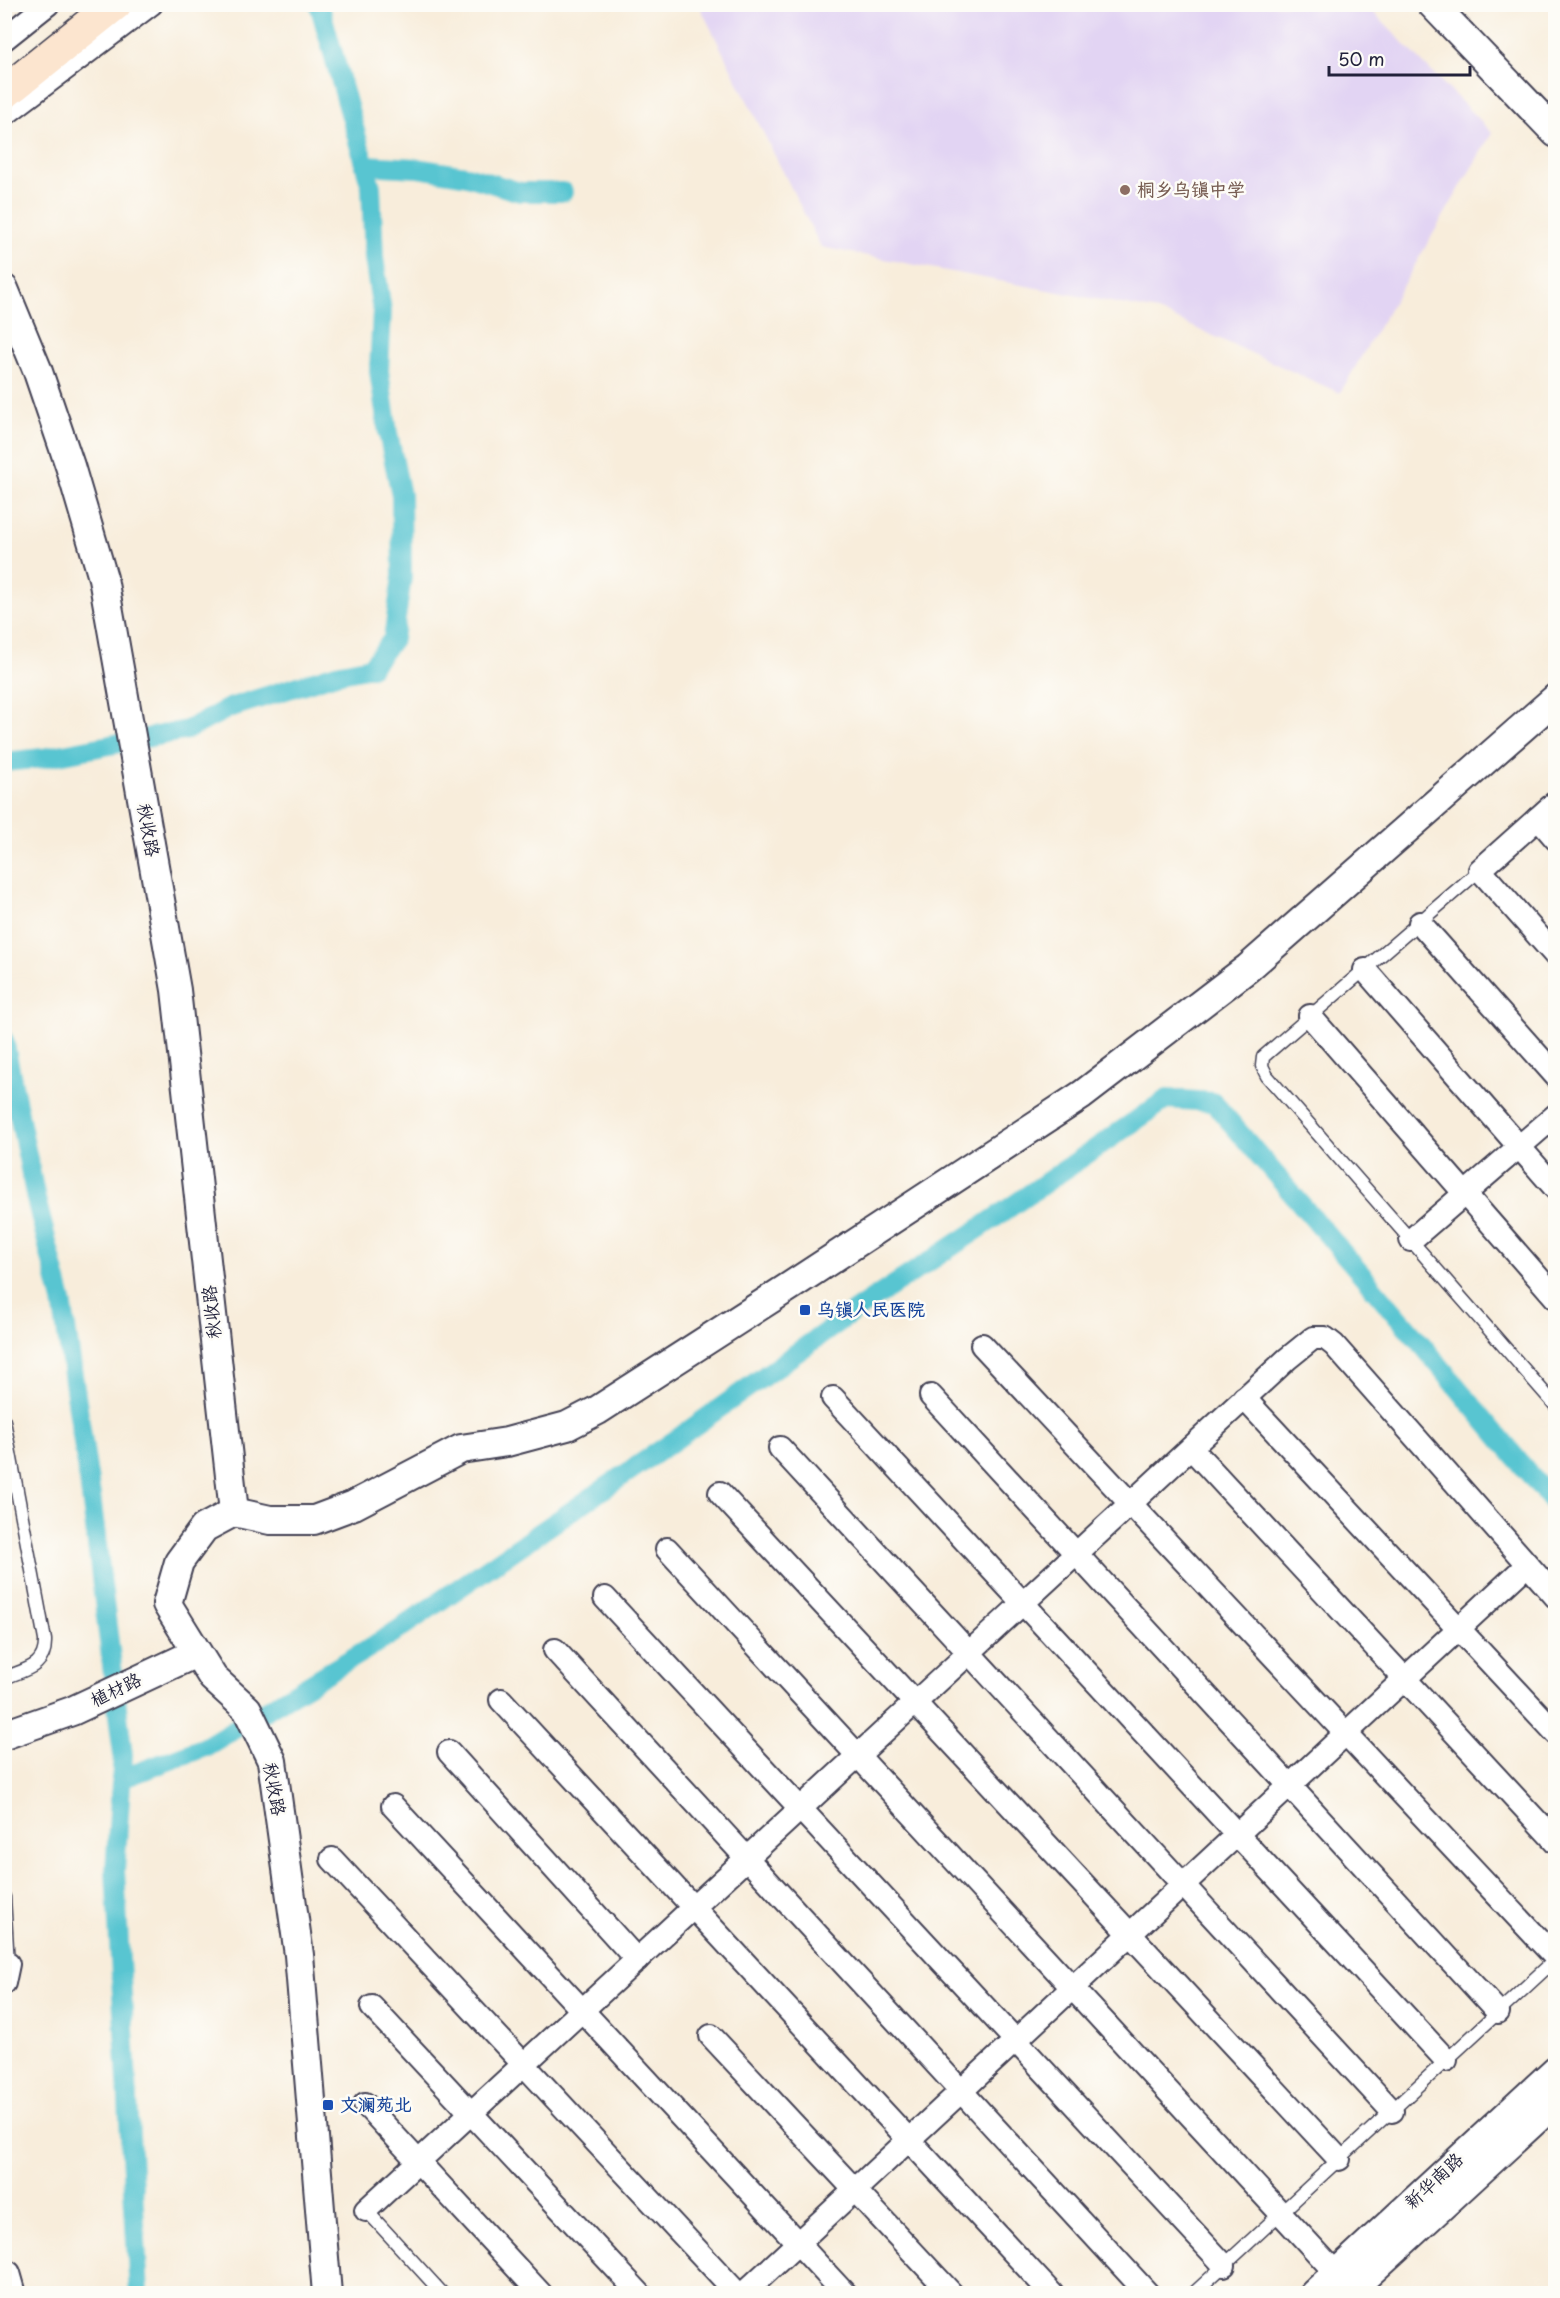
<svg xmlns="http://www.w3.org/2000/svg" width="1560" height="2298" font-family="'Playpen Sans','LXGW WenKai TC',sans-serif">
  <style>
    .built { fill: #e2d4f3 }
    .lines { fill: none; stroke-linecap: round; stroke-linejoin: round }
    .canal { stroke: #58c5d1; stroke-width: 20 }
    .service-casing { stroke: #424053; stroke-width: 15 }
    .minor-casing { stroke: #424053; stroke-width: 26 }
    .tertiary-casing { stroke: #424053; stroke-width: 32 }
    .secondary-casing { stroke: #424053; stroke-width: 36 }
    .service { stroke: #fff; stroke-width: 12 }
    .minor { stroke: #fff; stroke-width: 22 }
    .tertiary { stroke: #fff; stroke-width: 28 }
    .secondary { stroke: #fce5cf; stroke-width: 33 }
    .education-dot { fill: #8d6e63; stroke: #fdfcf7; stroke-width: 2 }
    .transit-dot { fill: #1a4fb4; stroke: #fdfcf7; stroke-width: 2 }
    .labels { text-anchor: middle; stroke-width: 5; stroke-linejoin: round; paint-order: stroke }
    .education-label { font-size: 18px; font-weight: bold; fill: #785e54; stroke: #fdfcf7; text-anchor: start }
    .street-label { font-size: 18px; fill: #22223b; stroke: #fdfcf7 }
    .transit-label { font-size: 18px; font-weight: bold; fill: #164399; stroke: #fdfcf7; text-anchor: start }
  </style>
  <rect width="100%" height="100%" fill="#fdfcf7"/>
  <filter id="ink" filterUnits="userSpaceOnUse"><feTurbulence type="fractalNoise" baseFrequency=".0167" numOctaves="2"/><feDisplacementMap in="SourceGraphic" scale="12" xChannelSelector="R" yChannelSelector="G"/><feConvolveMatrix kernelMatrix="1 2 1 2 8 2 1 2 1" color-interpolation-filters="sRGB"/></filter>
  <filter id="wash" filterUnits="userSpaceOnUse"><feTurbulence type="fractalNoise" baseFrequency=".008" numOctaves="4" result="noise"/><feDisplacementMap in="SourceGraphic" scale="24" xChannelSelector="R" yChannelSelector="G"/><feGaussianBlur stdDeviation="1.35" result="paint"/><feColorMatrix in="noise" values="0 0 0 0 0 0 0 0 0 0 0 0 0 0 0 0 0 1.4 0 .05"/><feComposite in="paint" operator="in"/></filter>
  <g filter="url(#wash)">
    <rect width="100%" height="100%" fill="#f8eddb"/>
    <path class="built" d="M699,5h667l126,128 -152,260 -182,-82 -337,-64z"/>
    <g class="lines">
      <g class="canal">
        <path d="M365,165l52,3 50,8 53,16h43"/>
        <path d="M4,762l39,-4 144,-28 42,-22 107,-34 35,-7 22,-28 9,-62 -1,-82 -13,-62 -9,-62 3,-60 -8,-53 -3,-71 -52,-183"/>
        <path d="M4,1040l32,159 26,102 29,195 32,259 -8,116 24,423"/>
        <path d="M121,1779l84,-32 187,-113 286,-196 178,-128 127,-84 184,-127 46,3 205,238 138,166"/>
      </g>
    </g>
  </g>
  <g filter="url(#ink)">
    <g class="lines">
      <g class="service-casing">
        <g id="service">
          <path d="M1480,870l-217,187 -1,9 5,10 289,330"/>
          <path d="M4,1421l41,219c1,27 -19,29 -41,38"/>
          <path d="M4,1897l4,67"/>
          <path d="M366,2210l77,84"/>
          <path d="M1193,2294l363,-335"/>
        </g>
      </g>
      <g class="minor-casing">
        <g id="minor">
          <path d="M4,39l44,-35"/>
          <path d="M4,115l147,-111"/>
          <path d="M1556,802l-76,68 76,86"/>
          <path d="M1538,818l18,21"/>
          <path d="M1420,923l136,153"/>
          <path d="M1365,970l191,219"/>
          <path d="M1310,1016l246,282"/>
          <path d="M1411,1240l145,-125"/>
          <path d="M982,1345l574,613"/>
          <path d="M931,1396l567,616"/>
          <path d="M833,1398l613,662"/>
          <path d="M1244,1398l312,335"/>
          <path d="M780,1448l612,663"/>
          <path d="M1191,1448l365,394"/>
          <path d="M720,1493l619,666"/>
          <path d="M667,1549l681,737"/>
          <path d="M605,1598l619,667"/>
          <path d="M555,1650l593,644"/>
          <path d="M501,1700l551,594"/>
          <path d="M449,1752l188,208"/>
          <path d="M393,1806l452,488"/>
          <path d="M332,1859l406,435"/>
          <path d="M4,1983l4,-19"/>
          <path d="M372,2007l268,287"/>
          <path d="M711,2036l241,258"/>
          <path d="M365,2104l176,190"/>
          <path d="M366,2210l921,-851 26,-21h12l9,7 222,252"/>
          <path d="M4,2270l5,3 6,21"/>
          <path d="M743,2294l784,-729"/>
        </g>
      </g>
      <g class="tertiary-casing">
        <g id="tertiary">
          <path d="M1432,4l124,129"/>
          <path d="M4,289l33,80 33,97 33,112 73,412 58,522"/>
          <path d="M234,1512l36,8h44l40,-15 107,-56 46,-7 60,-16 31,-16 194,-125 290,-190 166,-127 308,-270"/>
          <path d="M234,1512l-30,16 -25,34 -12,42 46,74 34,31 25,52 27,194 28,339"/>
          <path d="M4,1735l68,-24 124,-58"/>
          <path d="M1314,2294l242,-224"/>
          <path d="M1346,2294l210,-193"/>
        </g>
      </g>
      <g class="secondary-casing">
        <path id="secondary" d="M4,93l111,-89"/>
      </g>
      <use href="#service" class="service"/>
      <use href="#minor" class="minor"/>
      <use href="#tertiary" class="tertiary"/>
      <use href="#secondary" class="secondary"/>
    </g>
  </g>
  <circle class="education-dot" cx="1125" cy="190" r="6"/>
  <g class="transit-dot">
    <rect x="799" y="1304" width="12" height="12" rx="3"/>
    <rect x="322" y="2099" width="12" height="12" rx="3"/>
  </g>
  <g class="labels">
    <g class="education-label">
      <text x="1137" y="196">桐乡乌镇中学</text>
    </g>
    <g class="street-label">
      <text transform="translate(148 830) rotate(80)" y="6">秋收路</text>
      <text transform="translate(212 1312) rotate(-96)" y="6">秋收路</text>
      <text transform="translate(116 1690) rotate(-26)" y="6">植材路</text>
      <text transform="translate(274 1789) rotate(80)" y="6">秋收路</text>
      <text transform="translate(1434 2181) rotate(-43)" y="6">新华南路</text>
    </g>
    <g class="transit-label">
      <text x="817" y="1316">乌镇人民医院</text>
      <text x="340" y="2111">文澜苑北</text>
    </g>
  </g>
  <rect width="1560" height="2298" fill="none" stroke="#fdfcf7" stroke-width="24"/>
  <path d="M1329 66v9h141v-9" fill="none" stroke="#22223b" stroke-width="3"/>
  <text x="1338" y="66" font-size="18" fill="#22223b" stroke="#fdfcf7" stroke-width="4.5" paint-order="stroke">50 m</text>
</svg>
